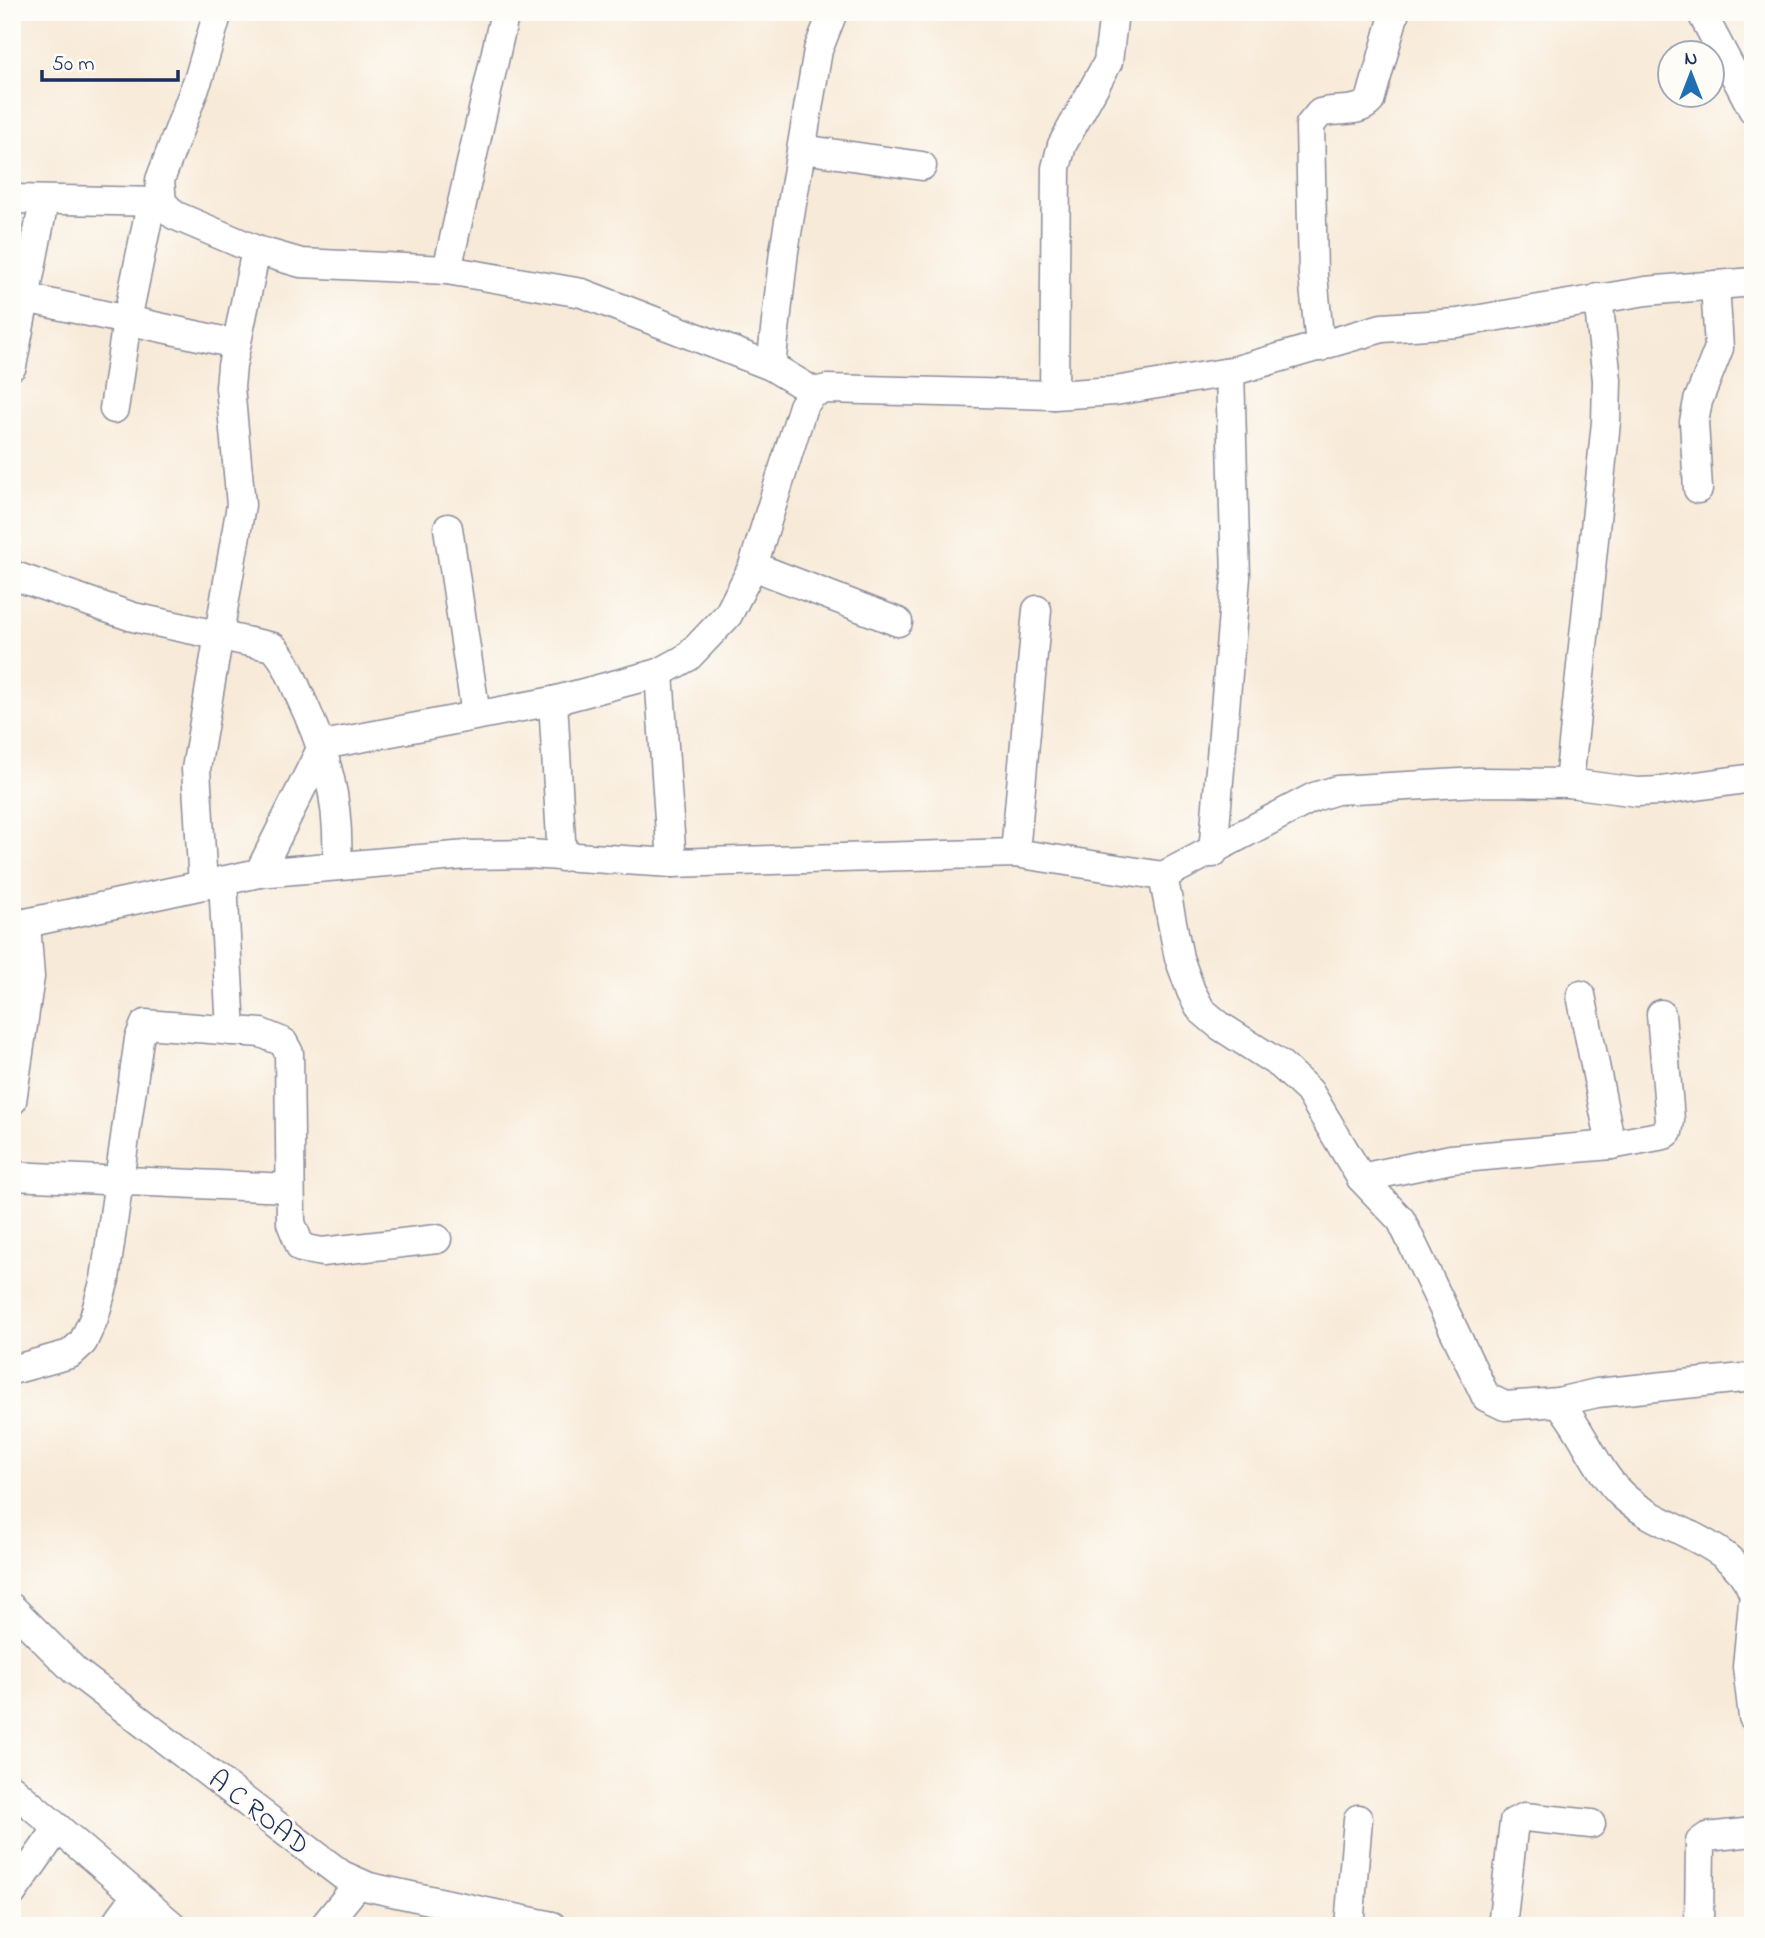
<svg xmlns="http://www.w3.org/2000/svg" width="1765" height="1938" font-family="'Indie Flower',sans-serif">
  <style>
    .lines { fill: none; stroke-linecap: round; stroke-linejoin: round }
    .minor-casing { stroke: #8a8c9b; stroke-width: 31 }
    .minor { stroke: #fff; stroke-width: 28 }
    .labels { text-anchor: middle; stroke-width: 6; stroke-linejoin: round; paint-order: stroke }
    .street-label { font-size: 28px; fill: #1b2f5e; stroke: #fdfcf7 }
  </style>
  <rect width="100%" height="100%" fill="#fdfcf7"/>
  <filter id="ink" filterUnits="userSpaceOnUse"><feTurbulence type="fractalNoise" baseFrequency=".0143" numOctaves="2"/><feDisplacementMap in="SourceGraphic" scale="14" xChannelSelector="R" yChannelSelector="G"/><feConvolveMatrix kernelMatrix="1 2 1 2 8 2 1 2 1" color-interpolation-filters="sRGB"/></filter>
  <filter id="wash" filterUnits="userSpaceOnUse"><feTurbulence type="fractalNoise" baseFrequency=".00686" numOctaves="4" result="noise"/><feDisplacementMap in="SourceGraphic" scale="28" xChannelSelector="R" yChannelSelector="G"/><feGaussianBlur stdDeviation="1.57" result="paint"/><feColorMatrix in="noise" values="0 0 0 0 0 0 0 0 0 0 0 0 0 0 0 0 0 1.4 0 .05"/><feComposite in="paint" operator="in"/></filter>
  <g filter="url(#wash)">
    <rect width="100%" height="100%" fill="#f8ead8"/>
  </g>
  <g filter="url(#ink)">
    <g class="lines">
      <g class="minor-casing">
        <g id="minor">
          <path d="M218,12l-19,65 -39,103 2,22 12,13 82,35 45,13 146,7 135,23 189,73 43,26"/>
          <path d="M1701,12l52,98"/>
          <path d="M802,149l120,17"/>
          <path d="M12,199l150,3"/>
          <path d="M447,270l58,-258"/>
          <path d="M12,295l224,49"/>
          <path d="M1320,347l-7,-72 -3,-150 10,-12c15,-5 39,1 50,-12l25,-89"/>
          <path d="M12,366l32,-165"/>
          <path d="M771,366l13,-115 34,-201 15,-38"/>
          <path d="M1054,395l2,-227 6,-23 46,-83 6,-50"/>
          <path d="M114,409l13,-89 24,-116"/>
          <path d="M1698,489l-4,-67 4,-21 21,-53 -4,-63"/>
          <path d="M448,528l28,187"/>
          <path d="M753,566l145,56"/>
          <path d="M12,575l121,42 140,30c13,13 19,31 26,47 28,60 41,105 38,172"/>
          <path d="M659,673l13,190"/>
          <path d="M553,701l9,156"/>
          <path d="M1753,778l-92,13 -24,1 -68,-9 -91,-1 -141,8 -23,7 -151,79 16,82 12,33 10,19 19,16 61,39 28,26 52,87 40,42 85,177 19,9 53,-4c25,28 37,67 64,93 38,36 113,45 131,98"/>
          <path d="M1569,783l37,-361 1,-42 -9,-82"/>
          <path d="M1015,853l22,-243"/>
          <path d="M1213,853l23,-276 -6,-205"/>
          <path d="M259,873l208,-18 61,-1 144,9 343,-10 148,23"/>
          <path d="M223,881l8,150"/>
          <path d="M203,885l-7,-116 45,-264 -11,-118 2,-21 24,-116"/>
          <path d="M12,926l247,-53 64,-128 230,-44 106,-28 29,-16 40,-42 25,-49 50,-160 11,-14 13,-3 227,6 61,-4 115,-19 152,-44 75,-5 189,-32 107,-9"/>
          <path d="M1581,995l30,150"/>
          <path d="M12,1101l18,-124 -4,-54"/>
          <path d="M12,1176l277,12"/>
          <path d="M1361,1178l90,-19 160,-14 53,-10 4,-3 2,-12 -9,-106"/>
          <path d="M12,1370l58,-16 13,-12 11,-24 11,-39 34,-240 6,-15 116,9 22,9 6,11 2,170 10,25 21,4 115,-13"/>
          <path d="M1558,1402l39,-9 156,-16"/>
          <path d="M1753,1602l-6,65 6,50"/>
          <path d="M12,1608l63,63 267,204 27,12 183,39"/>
          <path d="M12,1789l161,137"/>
          <path d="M12,1893l46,-65"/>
          <path d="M114,1926l23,-31"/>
          <path d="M324,1926l35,-43"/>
          <path d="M1349,1926l9,-107"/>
          <path d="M1502,1926l12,-104 11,-5 66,7"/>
          <path d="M1699,1926l1,-84 7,-5 46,-5"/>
        </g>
      </g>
      <use href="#minor" class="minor"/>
    </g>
  </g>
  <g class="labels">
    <g class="street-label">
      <text transform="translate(260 1811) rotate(38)" y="10">A C ROAD</text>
    </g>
  </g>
  <rect width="1765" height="1938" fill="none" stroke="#fdfcf7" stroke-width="42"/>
  <g transform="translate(1691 74)"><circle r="33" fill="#fdfcf7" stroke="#a3aaba" stroke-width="2"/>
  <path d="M0-5L12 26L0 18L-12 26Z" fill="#1f6fb2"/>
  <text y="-10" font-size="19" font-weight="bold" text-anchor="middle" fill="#1b2f5e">N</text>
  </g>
  <path d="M42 70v10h136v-10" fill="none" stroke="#1b2f5e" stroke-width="3.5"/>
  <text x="52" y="70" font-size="21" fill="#1b2f5e" stroke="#fdfcf7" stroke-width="5" paint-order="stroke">50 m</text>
</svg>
